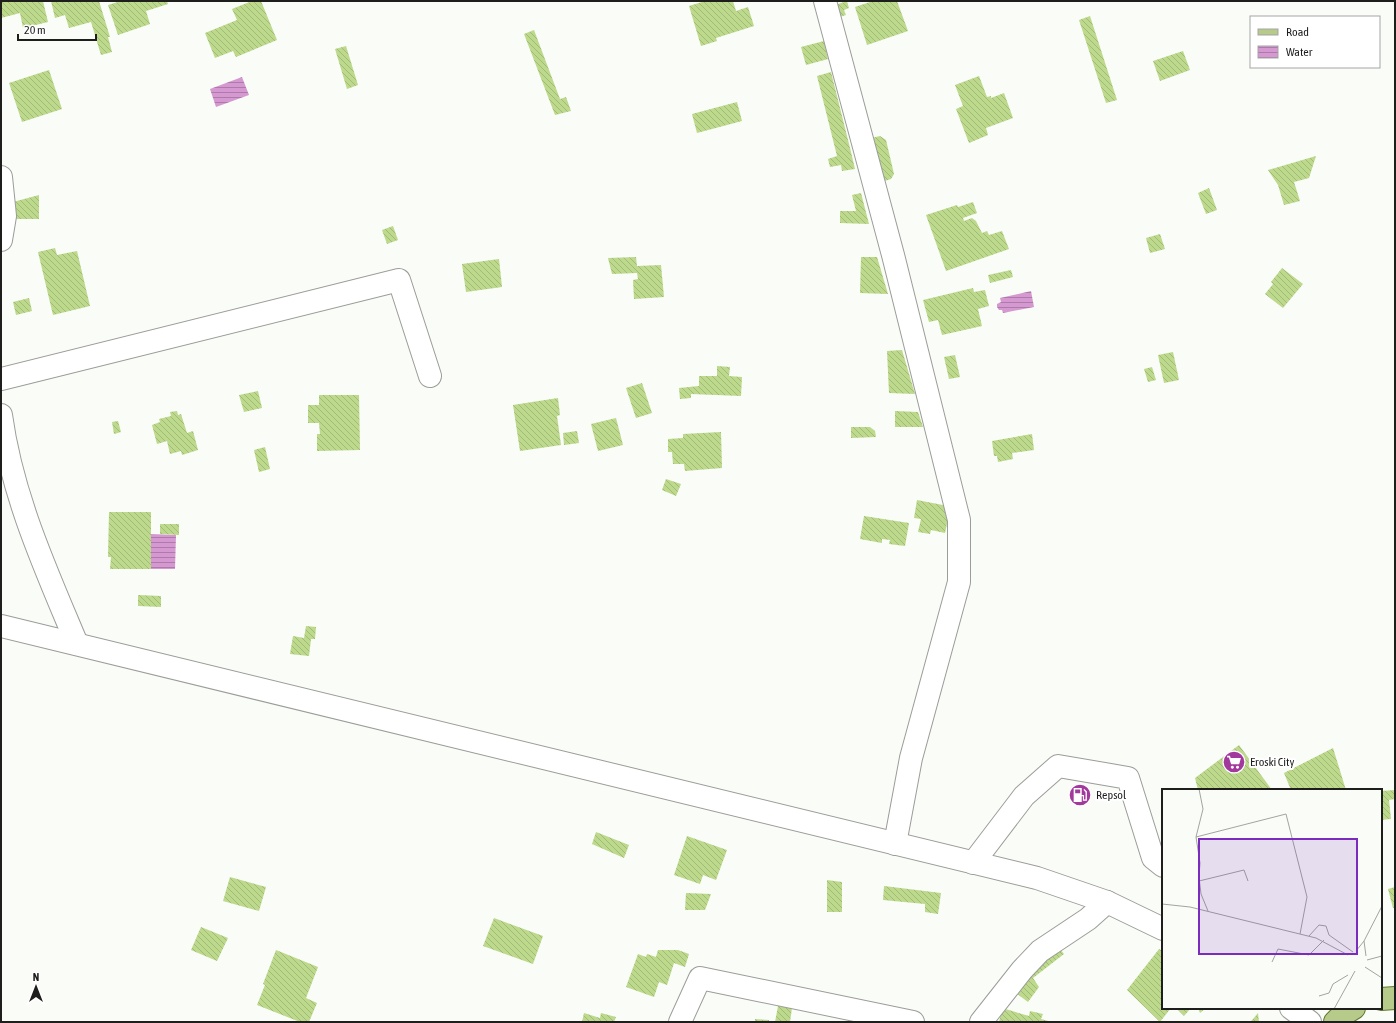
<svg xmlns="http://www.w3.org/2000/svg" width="1396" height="1023" font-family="'Asap Condensed',sans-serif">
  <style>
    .water { fill: url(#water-rules) }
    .building { fill: url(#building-back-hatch) }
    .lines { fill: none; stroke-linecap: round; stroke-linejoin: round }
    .minor-casing { stroke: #9b9d98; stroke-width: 24 }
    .major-casing { stroke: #617730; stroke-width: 24 }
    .minor { stroke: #fff; stroke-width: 22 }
    .major { stroke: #b6ca89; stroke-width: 22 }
    .labels { text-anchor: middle; stroke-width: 4; stroke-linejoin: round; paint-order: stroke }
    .poi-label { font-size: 12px; fill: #1e1f1d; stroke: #fff; text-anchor: start }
    .inset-road { fill: none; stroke: #a2a4a0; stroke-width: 1 }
    .view { fill: #7b2cbf; fill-opacity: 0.15; stroke: #7b2cbf; stroke-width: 2 }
    .inset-edge { fill: none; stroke: #1e1f1d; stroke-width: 2 }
  </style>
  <defs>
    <pattern id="water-rules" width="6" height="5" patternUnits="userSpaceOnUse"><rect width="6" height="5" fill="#d698d1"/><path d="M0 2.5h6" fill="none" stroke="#ad7ba9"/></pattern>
    <pattern id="building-back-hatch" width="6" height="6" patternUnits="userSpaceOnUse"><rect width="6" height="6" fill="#bdd98c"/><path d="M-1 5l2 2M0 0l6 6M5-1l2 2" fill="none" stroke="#a2ba78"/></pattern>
  </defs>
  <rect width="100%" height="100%" fill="#fafcf7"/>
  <g class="water">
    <path d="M242,77l7,18 -33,12 -6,-18z"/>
    <path d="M1031,291l3,16 -31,6 -1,-3h-3l-2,-3v-3l4,-2 -1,-4z"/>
    <path d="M151,534l25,1 -1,34h-24z"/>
  </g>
  <g class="building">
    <path d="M1,1h42l5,21 -25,6 -3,-15 -19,5z"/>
    <path d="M51,1h48l11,36h-2l4,15 -11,3 -10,-33 -22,6 -4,-13 -10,3z"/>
    <path d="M121,1h46l1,3 -22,7 4,13 -32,11 -10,-30z"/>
    <path d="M252,1h9l16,39 -41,17 -3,-6 -18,7 -10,-25 32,-13 -5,-11z"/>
    <path d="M705,1h28l3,10 12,-4 6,19 -38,12 1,3 -16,5 -12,-40z"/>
    <path d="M847,1l2,7 -5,2 2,5 -13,4 -4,-12z"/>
    <path d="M873,1h24l11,30 -41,14 -12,-38z"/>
    <path d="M1090,16l27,84 -11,3 -27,-83z"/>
    <path d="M534,30l26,69 6,-2 5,14 -16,4 -31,-81z"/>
    <path d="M824,41l4,18 -22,6 -5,-18z"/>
    <path d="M346,46l12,39 -11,4 -12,-40z"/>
    <path d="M1183,51l7,19 -30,11 -7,-20z"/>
    <path d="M49,70l13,39 -40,13 -13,-39z"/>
    <path d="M831,72l20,80 4,17 -13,2 -1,-6 -11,2 -2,-8 9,-3 -20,-80z"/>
    <path d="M979,76l8,21 4,-1v2l13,-5 9,25 -27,10 2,7 -19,8 -13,-34 7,-3 -8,-21z"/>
    <path d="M737,102l5,19 -45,12 -5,-19z"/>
    <path d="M880,136l6,4 8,34 -3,5 -16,5 -12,-44z"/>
    <path d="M1316,156l-7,22 -15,4 6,19 -16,4 -6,-20 -10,-15z"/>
    <path d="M1209,188l8,22 -11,4 -8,-21z"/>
    <path d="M861,193l8,31 -29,-1v-12h16l-4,-16z"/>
    <path d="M39,195v24h-26v-17z"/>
    <path d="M973,202l4,11 -14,5 1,3 8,-3 4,3 6,12 5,-2 2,4 13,-4 7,18 -63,22 -20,-56 31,-10 1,2z"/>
    <path d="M393,226l5,14 -11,4 -5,-14z"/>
    <path d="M1160,234l5,15 -15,4 -4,-15z"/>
    <path d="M55,248l2,7 20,-4 13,55 -37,9 -15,-63z"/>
    <path d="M636,257l1,9 24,-1 3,32 -30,2 -1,-19 5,-1 -1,-6 -25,1 -4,-16z"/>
    <path d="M861,257h16l11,37 -28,-1z"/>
    <path d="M499,259l3,28 -36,5 -4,-28z"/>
    <path d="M1282,268l21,16 -20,24 -18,-14 8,-10 -2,-2z"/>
    <path d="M1011,270l2,7 -23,6 -2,-8z"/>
    <path d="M973,288l1,4 11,-2 4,16 -11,3 4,17 -40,9 -4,-15 -9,2 -6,-22z"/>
    <path d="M29,298l3,13 -16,4 -3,-13z"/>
    <path d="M902,350l13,44 -26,-1 -2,-42z"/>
    <path d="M1173,352l6,28 -15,3 -6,-28z"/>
    <path d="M955,355l5,22 -11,2 -5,-22z"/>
    <path d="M717,366l13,1 -1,9 13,1 -1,19 -50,-2v4l-11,1 -1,-11 20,-2v-10h18z"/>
    <path d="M1152,367l4,13 -8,2 -4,-13z"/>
    <path d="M642,383l10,30 -16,5 -10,-30z"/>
    <path d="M258,391l4,17 -18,4 -5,-17z"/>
    <path d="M319,395h40l1,55 -43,1v-17h3l-1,-11h-11v-18h11z"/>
    <path d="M558,398l2,17 -3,1 4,29 -41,6 -7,-46z"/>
    <path d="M177,411l1,4 3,-1 6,19 6,-2 5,19 -16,5 -1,-4 -11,3 -3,-13 -10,3 -5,-19 8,-3 -1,-3 12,-3 -1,-4z"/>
    <path d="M895,411l23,1 5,15h-28z"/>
    <path d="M616,418l7,27 -25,6 -7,-27z"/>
    <path d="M118,421l3,11 -7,2 -2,-12z"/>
    <path d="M851,427h19l5,4 1,6 -25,1z"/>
    <path d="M577,431l2,12 -15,2 -1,-12z"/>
    <path d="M721,432l1,36 -37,3 -1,-7h-11l-1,-12h-4v-13l15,-1v-4z"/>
    <path d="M1032,434l2,16 -22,3 1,6 -15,3 -1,-6h-3l-2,-15z"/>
    <path d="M265,447l5,22 -11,3 -5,-22z"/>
    <path d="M666,479l15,5 -5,12 -14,-6z"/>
    <path d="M917,500l31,6 1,19 -2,-1 -2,9 -14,-3 -1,4 -12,-2 3,-13 -7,-1z"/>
    <path d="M109,512h42v57h-41l1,-12h-3z"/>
    <path d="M864,516l45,7 -4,23 -16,-2 1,-4 -8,-1v4l-22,-4z"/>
    <path d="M160,524h19v11l-19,-1z"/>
    <path d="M138,595l23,1v11l-23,-1z"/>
    <path d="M306,626l10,1 -1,12h-4l-2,17 -19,-2 3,-18 11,2z"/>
    <path d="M1239,745l33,45h-74l-3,-12z"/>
    <path d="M1333,748l13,42h-55l-7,-17z"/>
    <path d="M1395,790v9l-6,1 2,19 -10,1v-29z"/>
    <path d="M596,832l33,13 -5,13 -32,-14z"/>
    <path d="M687,836l40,14 -11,30 -13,-5 -3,9 -26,-9z"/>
    <path d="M230,877l36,10 -7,24 -36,-10z"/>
    <path d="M827,880l15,2v30h-15z"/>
    <path d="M884,886l57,7 -3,21 -13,-2v-8l-42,-4z"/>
    <path d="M1395,887v21h-2l-5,-19z"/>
    <path d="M686,893l25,1 -6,16h-20z"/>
    <path d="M494,918l49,18 -10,28 -50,-18z"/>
    <path d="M201,927l27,11 -11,23 -26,-11z"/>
    <path d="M1056,944l8,10 -31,24 6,9 -11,15 -16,-12z"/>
    <path d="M1159,949l4,2v57h8l-11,14 -33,-32z"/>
    <path d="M276,950l42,17 -12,31 11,5 -8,19h-9l-43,-17 8,-20 -2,-1z"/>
    <path d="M658,950h20l11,4 -4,13 -11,-4 -7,22 -8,-3 -5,15 -28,-10 12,-33 8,3 1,-3 9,3z"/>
    <path d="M778,1006l14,2 -2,14h-15z"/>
    <path d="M1002,1008l27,8 1,-5 13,3 -2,5 11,3h-53z"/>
    <path d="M1176,1008h15l-7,8z"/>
    <path d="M1198,1008h8l-6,5z"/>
    <path d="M584,1013l16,5 1,-5 15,4 -2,5h-32z"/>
    <path d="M1258,1013l1,9h-9l3,-3z"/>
    <path d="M755,1019l14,1v2h-14z"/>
  </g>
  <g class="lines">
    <g class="minor-casing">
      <g id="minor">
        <path d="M825,1l68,254 66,265v62l-48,176 -16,86"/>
        <path d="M1,177l4,39 -4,24"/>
        <path d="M1,379l398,-99 31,96"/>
        <path d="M1,415c11,81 45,155 76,229"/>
        <path d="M1,626l1036,252 70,24 56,27"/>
        <path d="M973,863l51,-67 34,-30 70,12 25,80 10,8"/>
        <path d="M1291,1008l19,14"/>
        <path d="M680,1022l20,-44 213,44"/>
        <path d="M981,1022l41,-52 18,-19 48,-32 19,-17"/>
      </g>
    </g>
    <g class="major-casing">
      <g id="major">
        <path d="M1381,999l14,-1"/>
        <path d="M1335,1022l6,-6 13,-8"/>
      </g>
    </g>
    <use href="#minor" class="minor"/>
    <use href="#major" class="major"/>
  </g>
  <defs>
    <g id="supermarket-disc" transform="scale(1.15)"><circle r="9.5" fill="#a2399c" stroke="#fff"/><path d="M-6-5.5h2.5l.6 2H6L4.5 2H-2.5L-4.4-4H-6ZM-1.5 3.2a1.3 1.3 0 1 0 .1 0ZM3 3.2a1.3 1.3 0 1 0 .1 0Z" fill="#fff"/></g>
    <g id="fuel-disc" transform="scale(1.15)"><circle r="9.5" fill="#a2399c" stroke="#fff"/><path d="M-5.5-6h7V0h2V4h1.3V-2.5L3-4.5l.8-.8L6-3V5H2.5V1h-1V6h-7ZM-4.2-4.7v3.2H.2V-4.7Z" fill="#fff"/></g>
  </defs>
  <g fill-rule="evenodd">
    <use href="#supermarket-disc" x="1234" y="762"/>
    <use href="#fuel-disc" x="1080" y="795"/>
  </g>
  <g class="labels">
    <g class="poi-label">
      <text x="1250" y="766">Eroski City</text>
      <text x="1096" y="799">Repsol</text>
    </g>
  </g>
  <g transform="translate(1162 789)">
    <rect width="220" height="220" fill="#fafcf7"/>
    <path class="inset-road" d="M37,0l4,20 -7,28 4,26 -1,14 2,17 7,17M34,48l90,-23 21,83 -7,37M37,92l45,-11 4,11M0,115l28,3 126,31 32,17M147,147l10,-11 7,1 3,9 24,17M202,152l2,15M194,162l8,-10 18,-35M205,171l15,-4M110,173l6,-13 31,6 15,-15M203,178l17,11M157,207l10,-3 4,-9 15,-9M172,220l21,-38"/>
    <path class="view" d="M37,50h158v115h-158z"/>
    <rect width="220" height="220" class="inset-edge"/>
  </g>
  <rect width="1396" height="1023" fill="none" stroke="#1e1f1d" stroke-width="4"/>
  <rect x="1250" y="16" width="130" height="52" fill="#ffffff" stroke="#a5a5a5"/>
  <rect x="1258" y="29" width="20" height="6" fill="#b6ca89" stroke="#a5a5a5"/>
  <text x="1286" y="36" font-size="12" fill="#1e1f1d">Road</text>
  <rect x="1258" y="46" width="20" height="12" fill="url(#water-rules)" stroke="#a5a5a5"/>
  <text x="1286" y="56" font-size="12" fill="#1e1f1d">Water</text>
  <g transform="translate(36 987)" stroke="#ffffff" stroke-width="3" paint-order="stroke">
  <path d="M0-3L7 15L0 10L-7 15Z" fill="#1e1f1d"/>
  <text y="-6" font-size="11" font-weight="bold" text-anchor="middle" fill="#1e1f1d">N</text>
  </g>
  <path d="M18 34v6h78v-6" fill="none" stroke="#1e1f1d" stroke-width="2"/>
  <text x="24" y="34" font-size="12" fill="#1e1f1d" stroke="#ffffff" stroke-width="3" paint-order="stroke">20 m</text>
</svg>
